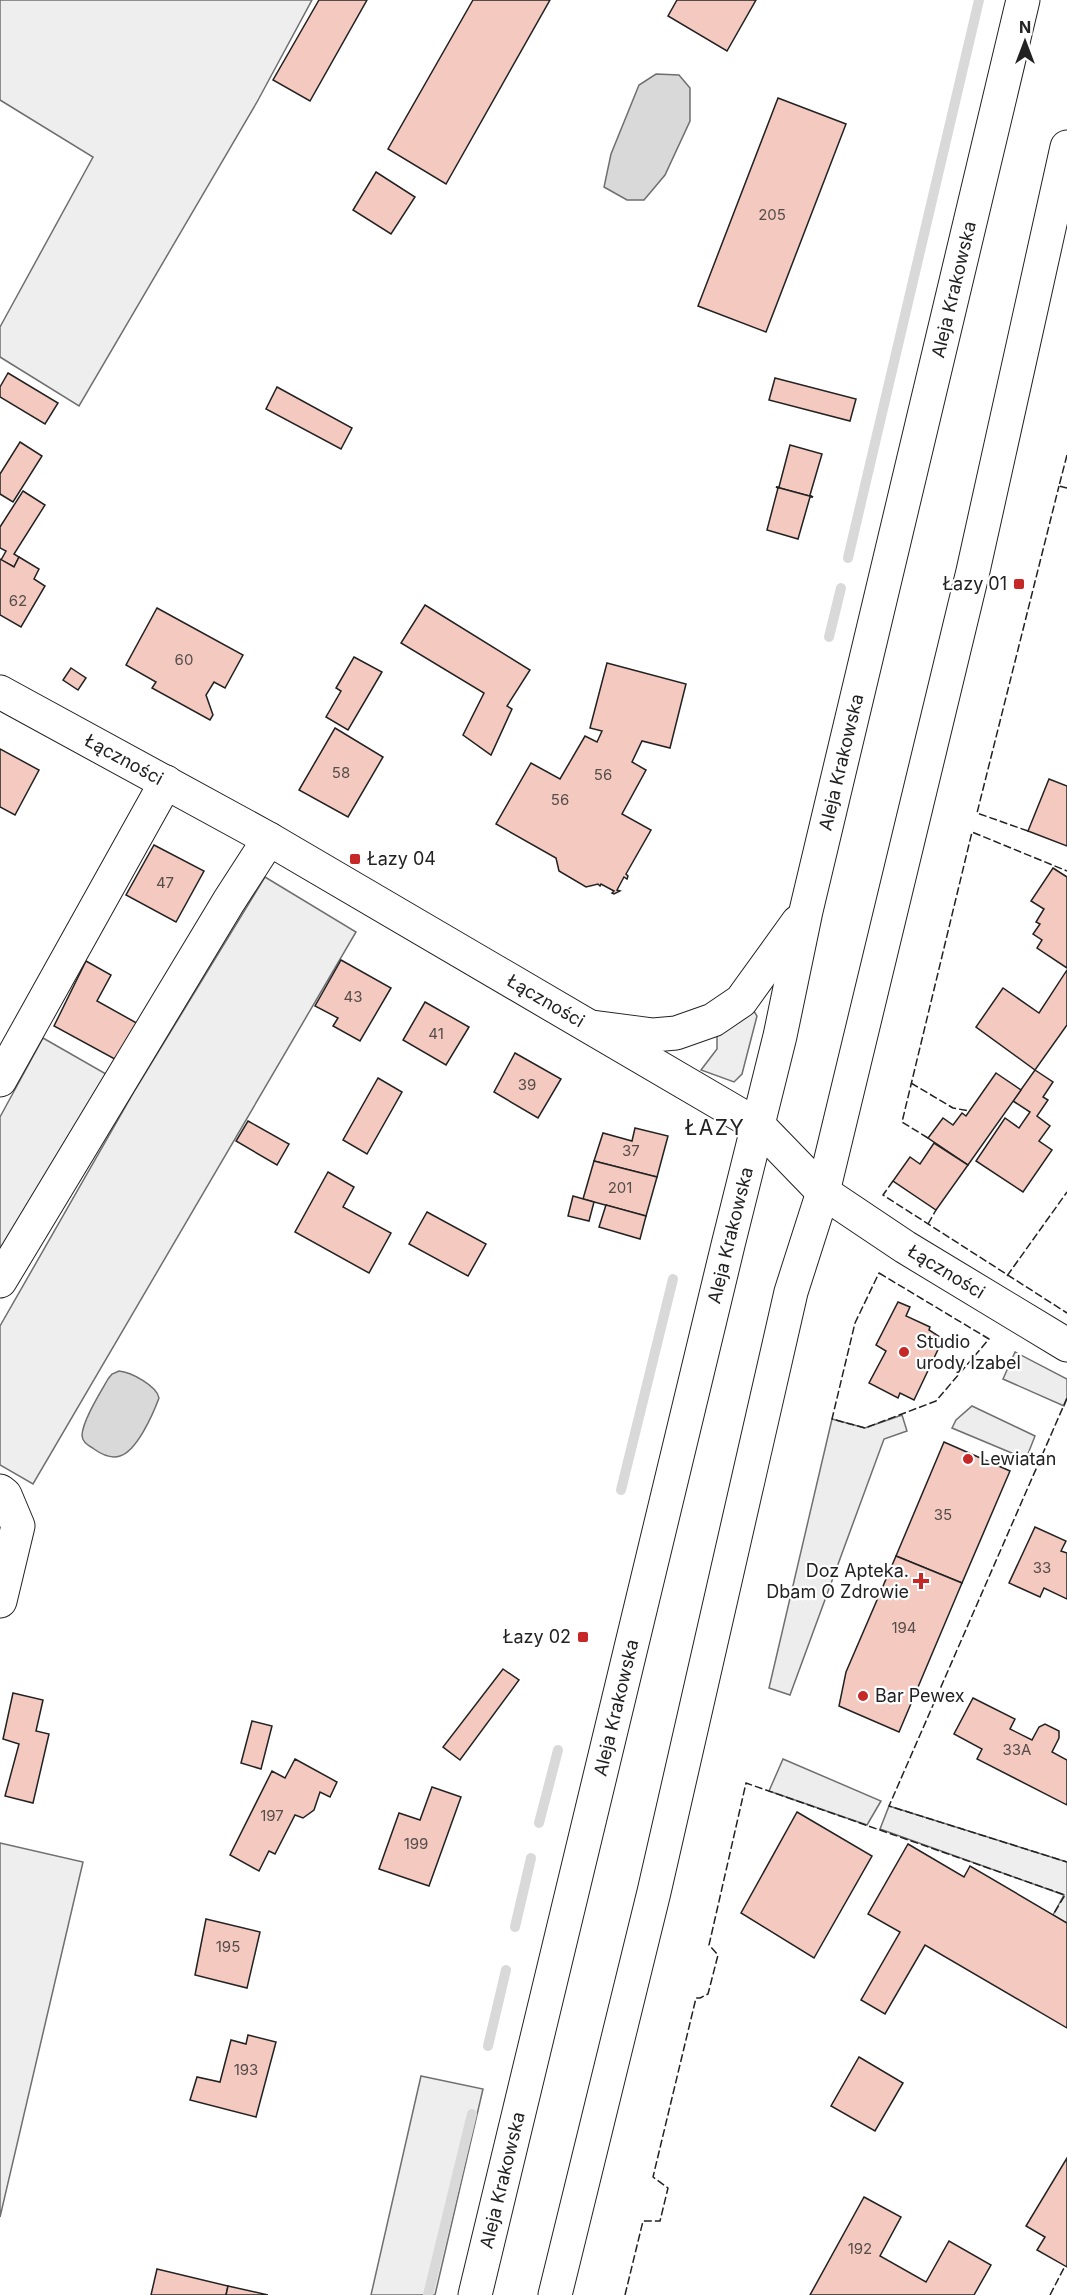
<svg xmlns="http://www.w3.org/2000/svg" width="1067" height="2295" font-family="Inter,sans-serif">
  <style>
    .green { fill: #eee; stroke: #6f6f6f; stroke-width: 1.5 }
    .parking { fill: #ededed; stroke: #6f6f6f; stroke-width: 1.5 }
    .water { fill: #d9d9d9; stroke: #6f6f6f; stroke-width: 1.5 }
    .lines { fill: none; stroke-linecap: round; stroke-linejoin: round }
    .stream { stroke: #d9d9d9; stroke-width: 10 }
    .building { fill: #f3c9c0; stroke: #222; stroke-width: 1.5 }
    .street-casing { stroke: #222; stroke-width: 35 }
    .secondary-casing { stroke: #222; stroke-width: 35 }
    .primary-casing { stroke: #222; stroke-width: 35 }
    .street { stroke: #fff; stroke-width: 33 }
    .secondary { stroke: #fff; stroke-width: 33 }
    .primary { stroke: #fff; stroke-width: 33 }
    .fence { stroke: #222; stroke-width: 1.5; stroke-dasharray: 8 3; stroke-linecap: butt }
    .poi-dot { fill: #c62828; stroke: #fff; stroke-width: 2 }
    .labels { text-anchor: middle; stroke-width: 4.5; stroke-linejoin: round; paint-order: stroke }
    .number-label { font-size: 15px; fill: #564c4a }
    .street-label { font-size: 18px; fill: #222; stroke: #fff }
    .poi-label { font-size: 18px; fill: #222; stroke: #fff; text-anchor: start }
    .quarter-label { font-size: 21px; letter-spacing: 1.5px; fill: #222; stroke: #fff }
  </style>
  <rect width="100%" height="100%" fill="#fff"/>
  <g class="green">
    <path d="M0,0h312l-55,102 -178,304 -79,-49v-30l93,-170 -93,-57z"/>
    <path d="M265,877l91,55 -323,552 -33,-19v-139l135,-236z"/>
    <path d="M752,1008l5,8 -15,58 -8,8 -33,-12 16,-21v-15z"/>
    <path d="M43,1038l70,40 -113,186v-147z"/>
    <path d="M889,1806l178,56v61l-14,-8 11,-20 -184,-66z"/>
    <path d="M0,1843l83,19 -83,355z"/>
    <path d="M421,2076l62,13 -48,206h-64z"/>
  </g>
  <g class="parking">
    <path d="M1015,1352l52,27v19l-3,8 -61,-27z"/>
    <path d="M972,1406l63,30 -9,23 -74,-31 4,-8z"/>
    <path d="M902,1415l5,16 -23,8 -94,256 -21,-7 63,-269 33,9z"/>
    <path d="M783,1759l98,42 -14,24 -98,-34z"/>
  </g>
  <g class="water">
    <path d="M656,74l23,1 11,13v33l-25,54 -21,25h-17l-23,-13 7,-33 28,-69z"/>
    <path d="M119,1371c12,1 38,15 40,27 -6,16 -22,53 -39,58 -9,3 -19,-2 -26,-7 -6,-4 -12,-7 -12,-14 1,-15 18,-42 26,-56l4,-5z"/>
  </g>
  <g class="lines">
    <g class="stream">
      <path d="M848,558l131,-558"/>
      <path d="M829,637l12,-49"/>
      <path d="M621,1490l52,-211"/>
      <path d="M539,1823l19,-73"/>
      <path d="M515,1927l16,-69"/>
      <path d="M488,2046l18,-76"/>
      <path d="M428,2295l44,-181"/>
    </g>
  </g>
  <g class="building">
    <path d="M319,0h48l-57,101 -37,-21z"/>
    <path d="M473,0h77l-104,184 -58,-35z"/>
    <path d="M677,0h79l-29,51 -59,-35z"/>
    <path d="M778,98l68,26 -80,208 -68,-26z"/>
    <path d="M376,172l39,25 -24,37 -38,-24z"/>
    <path d="M8,373l50,30 -13,21 -45,-27v-10z"/>
    <path d="M775,378l81,21 -6,22 -81,-21z"/>
    <path d="M277,387l75,41 -11,21 -75,-40z"/>
    <path d="M20,442l22,14 -29,46 -13,-8v-20z"/>
    <path d="M790,445l32,9 -12,41 3,2 -37,-10h3z"/>
    <path d="M776,487l37,10h-3l-12,42 -31,-9 11,-42z"/>
    <path d="M23,491l22,14 -31,49 5,3 -5,10 -13,-7 5,-9 -6,-3v-21z"/>
    <path d="M19,557l20,12 -5,10 11,7 -24,41 -21,-12v-56l14,8z"/>
    <path d="M425,605l105,65 -23,36 5,3 -21,46 -28,-20 21,-42 -83,-50z"/>
    <path d="M157,608l86,47 -18,33 -11,-6 -8,13 7,20 -3,5 -58,-32 4,-6 -30,-17z"/>
    <path d="M354,657l28,15 -34,58 -22,-13 15,-26 -5,-3z"/>
    <path d="M607,663l79,21 -16,64 -28,-7 -10,21 14,8 -24,44 29,16 -25,44 2,2 -1,3 -3,-2 -7,13 3,1 -6,3 -2,-1 2,-2 -13,-7 -1,2 -2,-2 -12,3 -27,-16 -3,-13 -60,-34 35,-61 29,16 25,-43 12,6 5,-11 -12,-3z"/>
    <path d="M71,668l15,10 -8,12 -15,-10z"/>
    <path d="M335,728l48,29 -35,60 -49,-27z"/>
    <path d="M0,749l39,21 -24,45 -15,-8z"/>
    <path d="M1049,779l18,7v60l-39,-15z"/>
    <path d="M154,845l50,26 -28,51 -50,-27z"/>
    <path d="M1053,868l14,9v91l-30,-20 5,-8 -9,-6 7,-10 -4,-2 8,-13 -13,-8z"/>
    <path d="M341,960l50,28 -31,53 -27,-15 5,-8 -23,-12z"/>
    <path d="M86,961l25,14 -14,26 45,25 -20,37 -68,-37z"/>
    <path d="M1067,970v55l-32,45 -59,-43 27,-39 36,25z"/>
    <path d="M425,1002l44,25 -23,38 -43,-25z"/>
    <path d="M515,1053l46,26 -23,39 -44,-26z"/>
    <path d="M1035,1070l18,12 -10,15 5,3 -11,16 13,10 -11,15 13,9 -29,42 -47,-31 29,-43 14,10 11,-16 -17,-11z"/>
    <path d="M996,1073l25,17 -53,75 -40,-27 15,-20 10,7 9,-12 4,3z"/>
    <path d="M378,1078l24,14 -35,62 -24,-14z"/>
    <path d="M248,1121l41,23 -12,21 -41,-24z"/>
    <path d="M635,1128l33,8 -11,41 -63,-16 9,-28 29,8z"/>
    <path d="M934,1143l34,22 -32,45 -43,-29 17,-24 10,7z"/>
    <path d="M594,1161l63,16 -11,39 -63,-17z"/>
    <path d="M328,1172l26,15 -11,20 48,26 -22,40 -74,-41z"/>
    <path d="M573,1196l21,6 -5,19 -21,-5z"/>
    <path d="M606,1205l40,11 -6,23 -41,-12z"/>
    <path d="M427,1212l59,32 -18,32 -59,-32z"/>
    <path d="M898,1302l12,5 -4,9 24,11 -1,3 14,9 -29,61 -14,-7 -2,5 -29,-15 17,-32 -10,-6z"/>
    <path d="M944,1442l66,29 -48,112 -66,-27z"/>
    <path d="M1035,1527l31,14 -5,10 6,2v46l-23,-11 -4,9 -31,-14z"/>
    <path d="M896,1556l66,27 -63,149 -60,-26 7,-34z"/>
    <path d="M503,1669l16,11 -59,80 -17,-13z"/>
    <path d="M13,1693l30,7 -7,31 13,3 -16,69 -28,-7 14,-52 -16,-5z"/>
    <path d="M973,1698l42,21 -5,10 22,11 7,-13 6,-3 14,7v7l-7,14 15,8v45l-90,-46 5,-10 -28,-15z"/>
    <path d="M252,1721l20,5 -11,43 -20,-6z"/>
    <path d="M295,1759l42,23 -7,15 -10,-5 -6,18 -11,8 -8,-3 -20,39 -6,-3 -10,20 -29,-16 42,-84 13,7z"/>
    <path d="M432,1787l29,10 -32,89 -50,-17 20,-56 21,7z"/>
    <path d="M797,1812l75,44 -58,102 -73,-45z"/>
    <path d="M908,1844l56,33 6,-11 97,57v105l-142,-83 -40,69 -24,-14 39,-68 -32,-18z"/>
    <path d="M206,1919l54,13 -13,56 -52,-13z"/>
    <path d="M248,2035l28,7 -20,75 -66,-17 7,-23 23,5 11,-42 15,4z"/>
    <path d="M859,2057l44,26 -28,48 -44,-25z"/>
    <path d="M1067,2158v109l-30,-17 8,-13 -19,-11z"/>
    <path d="M864,2197l37,20 -21,39 46,26 23,-41 42,24 -17,30h-164z"/>
    <path d="M157,2269l71,17 -2,9h-75z"/>
    <path d="M228,2286l40,9h-42z"/>
  </g>
  <g class="lines">
    <g class="street-casing">
      <g id="street">
        <path d="M0,1080l166,-298"/>
        <path d="M0,1281l229,-380 40,-62"/>
        <path d="M0,1491l5,4 13,31 -18,75"/>
      </g>
    </g>
    <g class="secondary-casing">
      <g id="secondary">
        <path id="s1" d="M0,692l269,147 490,287 64,66 82,55 162,98"/>
      </g>
    </g>
    <g class="primary-casing">
      <g id="primary">
        <path d="M592,1027l61,8 23,-2 37,-13 28,-19 57,-79"/>
        <path id="s2" d="M475,2295l253,-1050 52,-209 26,-125 217,-911"/>
        <path d="M555,2295l99,-403 137,-600 32,-100 150,-621 94,-424"/>
      </g>
    </g>
    <use href="#street" class="street"/>
    <use href="#secondary" class="secondary"/>
    <use href="#primary" class="primary"/>
    <g class="fence">
      <path d="M1067,455l-8,31 8,2"/>
      <path d="M1028,831l-51,-18 82,-327"/>
      <path d="M911,1083l42,25 16,3"/>
      <path d="M928,1138l-26,-16 70,-290 95,39"/>
      <path d="M893,1181l-10,14 184,118"/>
      <path d="M928,1224l8,-14"/>
      <path d="M879,1273l110,66 -53,62 -71,27 -33,-9 23,-96z"/>
      <path d="M1007,1276l60,-84"/>
      <path d="M1067,1398l-178,408 178,56"/>
      <path d="M625,2295l18,-74h17l8,-33 -15,-11 43,-179h4l8,-4 10,-39 -9,-10 37,-162 319,112 -12,20"/>
      <path d="M1050,2295l15,-29"/>
    </g>
  </g>
  <g class="poi-dot">
    <rect x="1013" y="578" width="12" height="12" rx="3"/>
    <rect x="349" y="853" width="12" height="12" rx="3"/>
    <circle cx="904" cy="1352" r="6"/>
    <circle cx="968" cy="1459" r="6"/>
    <path d="M918 1572h6v6h6v6h-6v6h-6v-6h-6v-6h6z"/>
    <rect x="577" y="1631" width="12" height="12" rx="3"/>
    <circle cx="863" cy="1696" r="6"/>
  </g>
  <g class="labels">
    <g class="number-label">
      <text x="772" y="220">205</text>
      <text x="18" y="606">62</text>
      <text x="184" y="665">60</text>
      <text x="341" y="778">58</text>
      <text x="603" y="780">56</text>
      <text x="560" y="805">56</text>
      <text x="165" y="888">47</text>
      <text x="353" y="1002">43</text>
      <text x="436" y="1039">41</text>
      <text x="527" y="1090">39</text>
      <text x="631" y="1156">37</text>
      <text x="620" y="1193">201</text>
      <text x="943" y="1520">35</text>
      <text x="1042" y="1573">33</text>
      <text x="904" y="1633">194</text>
      <text x="1017" y="1755">33A</text>
      <text x="272" y="1821">197</text>
      <text x="416" y="1849">199</text>
      <text x="228" y="1952">195</text>
      <text x="246" y="2075">193</text>
      <text x="860" y="2254">192</text>
    </g>
    <g class="street-label">
      <text dy="6" stroke="none"><textPath href="#s2" startOffset="2062">Aleja Krakowska</textPath></text>
      <text dy="6" stroke="none"><textPath href="#s1" startOffset="141">Łączności</textPath></text>
      <text dy="6" stroke="none"><textPath href="#s2" startOffset="1576">Aleja Krakowska</textPath></text>
      <text dy="6" stroke="none"><textPath href="#s1" startOffset="627">Łączności</textPath></text>
      <text dy="6" stroke="none"><textPath href="#s2" startOffset="1090">Aleja Krakowska</textPath></text>
      <text dy="6" stroke="none"><textPath href="#s1" startOffset="1113">Łączności</textPath></text>
      <text dy="6" stroke="none"><textPath href="#s2" startOffset="604">Aleja Krakowska</textPath></text>
      <text dy="6" stroke="none"><textPath href="#s2" startOffset="118">Aleja Krakowska</textPath></text>
    </g>
    <g class="poi-label">
      <text x="1007" y="590" text-anchor="end">Łazy 01</text>
      <text x="367" y="865">Łazy 04</text>
      <text x="916" y="1348">Studio<tspan x="916" dy="21">urody Izabel</tspan></text>
      <text x="980" y="1465">Lewiatan</text>
      <text x="909" y="1577" text-anchor="end">Doz Apteka.<tspan x="909" dy="21">Dbam O Zdrowie</tspan></text>
      <text x="571" y="1643" text-anchor="end">Łazy 02</text>
      <text x="875" y="1702">Bar Pewex</text>
    </g>
    <g class="quarter-label">
      <text x="715" y="1135">ŁAZY</text>
    </g>
  </g>
  <g transform="translate(1025 42)" stroke="#ffffff" stroke-width="4.5" paint-order="stroke">
  <path d="M0-4.5L10 22L0 15L-10 22Z" fill="#222222"/>
  <text y="-9" font-size="16" font-weight="bold" text-anchor="middle" fill="#222222">N</text>
  </g>
</svg>
